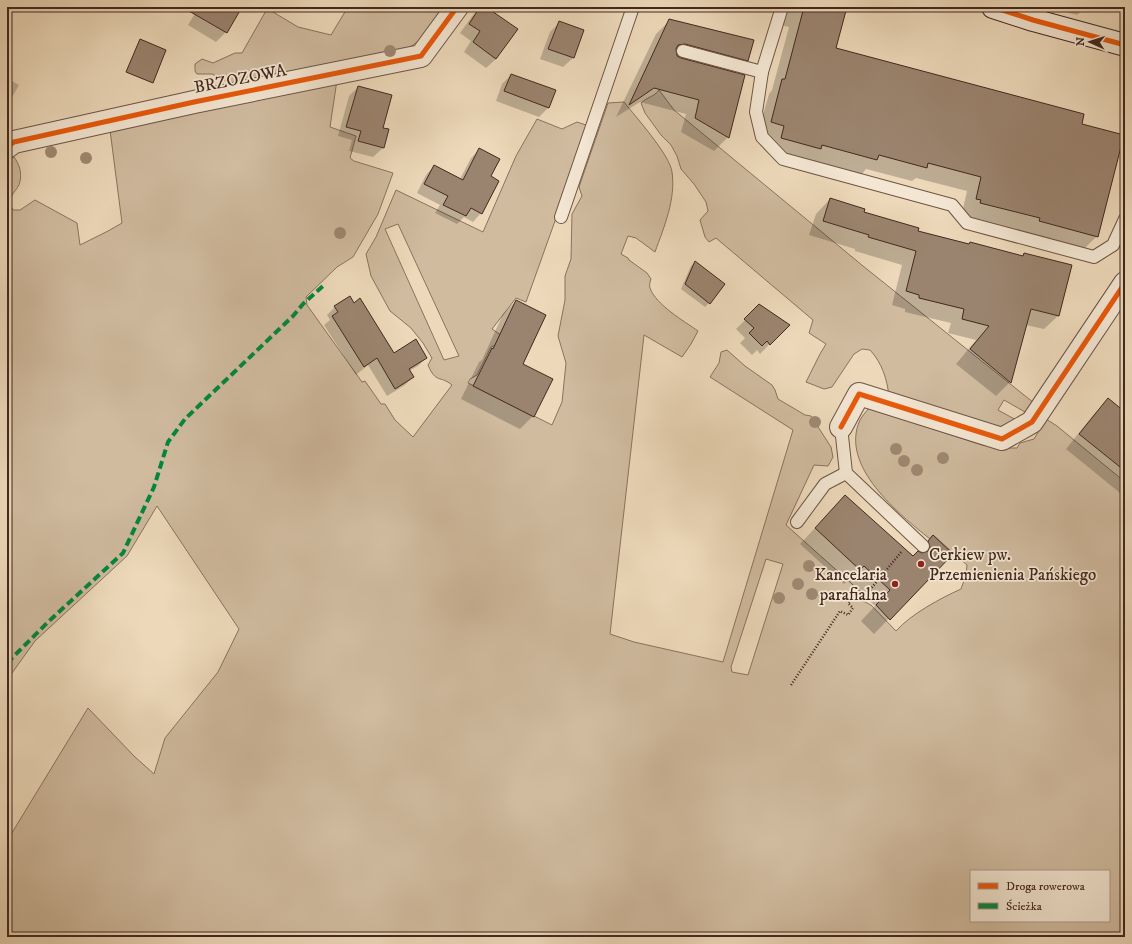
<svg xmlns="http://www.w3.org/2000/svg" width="1132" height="944" font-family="'IM FELL DW Pica',serif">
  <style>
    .green { fill: #d0bb9f; stroke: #8a725e; fill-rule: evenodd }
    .shadow { fill: #0003 }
    .building { fill: #9b846f; stroke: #43281e }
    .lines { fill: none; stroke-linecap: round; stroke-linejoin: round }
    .lane-casing { stroke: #6e5445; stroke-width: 14 }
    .street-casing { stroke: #6e5445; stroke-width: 24 }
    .secondary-casing { stroke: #43281e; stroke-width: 24 }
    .path { stroke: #43281e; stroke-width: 2.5; stroke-dasharray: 1 2; stroke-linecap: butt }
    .lane { stroke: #f3e6d2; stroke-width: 12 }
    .street { stroke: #f3e6d2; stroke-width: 22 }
    .secondary { stroke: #f3e6d2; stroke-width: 22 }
    .quiet { stroke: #00873e; stroke-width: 4; stroke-dasharray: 8 4; stroke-linecap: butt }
    .cycleway-casing { stroke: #f3e6d2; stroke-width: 8 }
    .cycleway { stroke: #e8590c; stroke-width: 5 }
    .tree { fill: #9f8872 }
    .poi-dot { fill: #8f2418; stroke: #f3e6d2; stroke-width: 1.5 }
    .labels { text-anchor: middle; stroke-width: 3.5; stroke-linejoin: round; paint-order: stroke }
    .street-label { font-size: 17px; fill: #43281e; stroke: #f3e6d2 }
    .poi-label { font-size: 17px; fill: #43281e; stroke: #f3e6d2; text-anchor: start }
  </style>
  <rect width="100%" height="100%" fill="#edd9ba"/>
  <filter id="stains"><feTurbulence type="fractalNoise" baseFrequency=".005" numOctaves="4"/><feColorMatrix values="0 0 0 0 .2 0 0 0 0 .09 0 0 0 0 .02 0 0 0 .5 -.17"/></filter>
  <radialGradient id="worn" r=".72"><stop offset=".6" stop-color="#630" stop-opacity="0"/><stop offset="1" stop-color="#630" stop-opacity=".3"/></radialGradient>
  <g class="green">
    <path d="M264,7h5l-1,2 30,18 33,8 17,-28h104l-28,30 -18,13 -175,33 -19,-9h-15l-2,-3v-7l7,-5 11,4 22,-10h7l25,-44z"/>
    <path d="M337,80l-7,47 26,9 -6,22 4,3 39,12 -15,41 -25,43 -16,10 -31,30 1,8 55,77 3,-1 16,23h4l10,16 18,17 39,-52c-12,-10 -16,-1 -24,-20l4,-7 -9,-15 -12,-15 -21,-17 -19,-35 -5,-22 10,-17 20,-47 87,42 33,-76 21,-37 25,10 15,-7 12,4 -63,176 -10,-4 -24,31 16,11 -17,7 -14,28 -7,4 -2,4 84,42 10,-23 4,-39 -8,-27 7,-36v-24l6,-17 1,-45 10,-18 -3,-9 29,-84 16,-1c11,14 46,53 48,70 4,27 -8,55 -17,80l-19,-14 -8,-2 -7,18 7,4 1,2 18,13 4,6c-1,3 -2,6 -1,9 6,17 34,33 48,43l-7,13 -9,13 -38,-22 -34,299 24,8 89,20 70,-232 -83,-53 9,-14 2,-11 6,-2 18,16 27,19 3,5 3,9 27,16 6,1 20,31 2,10 -5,9 -14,-1 -28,60 76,68 -1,7 10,5 25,26c15,-17 45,-33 65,-42l5,-14 1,-10 -34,-30 -3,4c-31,-25 -91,-73 -70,-119 2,-4 6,-8 9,-12l113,37 20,3h15l3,-5 14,-4 12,-20 11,7 68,56v455h-1118v-96l81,-133 46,48 20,18 11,-36 53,-66 21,-43 -82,-123 -30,50 -92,85 -28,39v-520l7,-3c5,7 8,15 6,24 -1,10 -15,14 -7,29h7l15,-10 42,23 3,22 28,-14 14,-8 -12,-93zM398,224l61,132 -15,4 -59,-131zM766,559l17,5 -35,111 -16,-3 -1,-5zM971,871h138v50h-138z"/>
    <path d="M659,90l15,20 189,156 171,137 -9,9 -21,-12 -6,10 20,11 -15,7 -114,-32c-2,-17 -7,-33 -19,-46l-8,-1 -8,5 -22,33 -8,2 -18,-7 14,-28 6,-10 -17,-11 4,-13 -97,-82 -7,4 -4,-5 -5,-17 8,-9 -2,-9 -12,-18 -13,-15 -4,-13 -6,-11 -10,-10 -16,-22 -4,-10c6,-6 13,-6 18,-13z"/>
  </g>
  <g class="shadow">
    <path d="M199,7h42l-15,25 -10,10 -28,-17z"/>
    <path d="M481,7h4l11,52 -10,9 -22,-16 7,-11 -11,-8 13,-18z"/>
    <path d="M785,7h61l-12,42 247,76 16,111 -15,15 -57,-16 1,-3 -60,-15 -4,-4 5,-22 -51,-13 -4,3 -46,-12 -4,5 -53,-14 -3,2 -38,-10 3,-12 -14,-4 12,-42 3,-4 17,-63 -9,-2z"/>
    <path d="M1046,7h40l-9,8z"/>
    <path d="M670,20l77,40 -13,13 -6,64 -14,14 -33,-19 5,-18 -46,-12 -24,15 40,-83z"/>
    <path d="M560,22l23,9 -10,27 -10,9 -23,-8 10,-27z"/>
    <path d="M511,75l37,33 -9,9 -43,-16 6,-17z"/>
    <path d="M7,78l12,7 -12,21z"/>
    <path d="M358,87l24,42 6,1 -5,18 -10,9 -24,-6 3,-11 -14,-4 11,-40z"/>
    <path d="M480,149l9,28 -8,36 -8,9 -9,-5 -7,7 -22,-11 5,-8 -23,-12 9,-18 8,-9 26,13 11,-21z"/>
    <path d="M830,199l87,32 51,14 2,-2 52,13 2,-2 35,61 -15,14 -18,-4 -16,57 -14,14 -40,-32 20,-24 -28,-7 3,-10 -46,-11v-3l-13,-4 10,-40 -47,-14v-2l-46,-14 7,-21z"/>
    <path d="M695,262l14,41 -4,4 -24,-18 10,-23z"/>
    <path d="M349,298l45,56 32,4 -8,8 -9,5 4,6 -8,8 -18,11 -19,-31 -12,10 -32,-50 6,-5 -3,-5 8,-8z"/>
    <path d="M516,301l5,63 12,52 -13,13 -59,-30 18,-37 3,-2 21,-46z"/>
    <path d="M759,306l29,19 -28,29 -3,-4 -5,5 -12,-12 5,-5 -9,-9z"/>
    <path d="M1108,400l17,14v83l-59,-48 28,-35z"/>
    <path d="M830,512l83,45 20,-20 18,17 -77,80 -13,-13 14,-15 -27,-25 -4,3 -44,-40z"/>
  </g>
  <g class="building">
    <path d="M182,7h60l-15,26z"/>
    <path d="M480,7h6l32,22 -22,30 -23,-17 7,-11 -11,-7z"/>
    <path d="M804,7h43l-11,41 248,66 -2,10 42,11 -26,102 -59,-16 1,-3 -60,-15 1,-3 -5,-1 5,-22 -53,-14 -1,5 -48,-13 -2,5 -55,-15 -1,4 -40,-11 3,-12 -13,-4 11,-43h3z"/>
    <path d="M669,19l85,21 -6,21 -63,-17 -7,1 -2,4 1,7 4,2 64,17 -16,63 -34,-20 4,-18 -45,-12 -25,17z"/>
    <path d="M559,21l25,9 -10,28 -26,-9z"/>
    <path d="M140,39l26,11 -13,33 -27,-11z"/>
    <path d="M511,74l45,16 -7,18 -45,-17z"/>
    <path d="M358,86l34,9 -9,33 6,1 -5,19 -26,-7 3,-10 -15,-4z"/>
    <path d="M479,148l21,11 -9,17 8,5 -17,33 -11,-6 -5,8 -23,-11 5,-9 -24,-12 10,-19 29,15z"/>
    <path d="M830,198l35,11 -1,3 55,16 -1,3 51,13 1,-2 53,14 1,-3 48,12 -13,51 -28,-7 -20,74 -41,-34 19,-23 -27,-7 2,-10 -45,-11v-3l-13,-4 10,-40 -48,-14 1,-2 -46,-14z"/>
    <path d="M695,261l30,23 -15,20 -25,-20z"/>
    <path d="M350,296l4,7 6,-5 34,55 22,-14 11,19 -18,11 5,8 -19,12 -18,-31 -13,9 -32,-51 6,-4 -4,-6z"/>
    <path d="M516,300l30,15 -23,49 30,15 -19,38 -61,-31 19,-38 1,1z"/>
    <path d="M759,304l31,21 -20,20 -3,-4 -5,5 -13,-13 5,-5 -10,-9z"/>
    <path d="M1108,398l17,14v59l-46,-37z"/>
    <path d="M845,495l68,61 5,-5 4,2 6,-2 2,-4 -2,-6 5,-6 20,19 -63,66 -14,-15 14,-15 -26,-24 -4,4 -45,-42z"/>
  </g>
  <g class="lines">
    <g class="lane-casing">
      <g id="lane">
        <path d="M782,7l-20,65 -6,40 6,25 21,22 169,46 15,18 127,34 19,-12 12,-26"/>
        <path d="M683,51l79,21"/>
        <path d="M561,217l72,-210"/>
        <path d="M841,427l5,46 77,73"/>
        <path d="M797,522l28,-38 21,-11"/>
      </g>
    </g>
    <g class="street-casing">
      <g id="street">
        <path d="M7,147l7,-5 180,-40 227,-46 36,-49"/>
        <path d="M841,427l18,-33 143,45 30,-17 93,-139"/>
      </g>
    </g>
    <g class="secondary-casing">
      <path id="secondary" d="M993,7l40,13 92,25"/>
    </g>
    <path class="path" d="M791,685l49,-74 8,4 5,-7 -5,-5 5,-6 12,-1 37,-45"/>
    <use href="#lane" class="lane"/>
    <use href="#street" class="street"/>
    <use href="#secondary" class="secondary"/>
    <path class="quiet" d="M7,663l41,-41 75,-69 31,-66 14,-45 17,-23 108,-103 10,-12 21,-19"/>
    <g class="cycleway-casing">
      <g id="cycleway">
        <path d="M993,7l40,13 92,25"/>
        <path d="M7,147l7,-5 180,-40 227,-46 36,-49"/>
        <path d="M841,427l18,-33 143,45 30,-17 93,-139"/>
      </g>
    </g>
    <use href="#cycleway" class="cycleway"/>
  </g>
  <g class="tree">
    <circle cx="390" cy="51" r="6"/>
    <circle cx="51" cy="152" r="6"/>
    <circle cx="86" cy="158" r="6"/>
    <circle cx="340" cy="233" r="6"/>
    <circle cx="815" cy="422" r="6"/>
    <circle cx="896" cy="449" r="6"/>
    <circle cx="943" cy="458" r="6"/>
    <circle cx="904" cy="461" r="6"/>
    <circle cx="917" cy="470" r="6"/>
    <circle cx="809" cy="566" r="6"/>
    <circle cx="798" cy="584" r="6"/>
    <circle cx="812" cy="594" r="6"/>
    <circle cx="779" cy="598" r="6"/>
  </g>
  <g class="poi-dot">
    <circle cx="921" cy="564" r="4"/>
    <circle cx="895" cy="584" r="4"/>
  </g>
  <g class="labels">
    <g class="street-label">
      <text transform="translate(240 78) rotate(-11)" y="6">BRZOZOWA</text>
    </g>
    <g class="poi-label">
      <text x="929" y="560">Cerkiew pw.<tspan x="929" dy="20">Przemienienia Pańskiego</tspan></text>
      <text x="887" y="580" text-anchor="end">Kancelaria<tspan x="887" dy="20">parafialna</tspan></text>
    </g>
  </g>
  <rect width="1132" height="944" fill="none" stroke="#edd9ba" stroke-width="24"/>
  <rect x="8" y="8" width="1116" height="928" fill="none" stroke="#43281e" stroke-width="2"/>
  <rect x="12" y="12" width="1108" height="920" fill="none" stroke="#43281e"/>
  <rect x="970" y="870" width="140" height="52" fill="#f3e6d2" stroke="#ad9a8a"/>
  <rect x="978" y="883" width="20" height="6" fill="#e8590c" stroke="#ad9a8a"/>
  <text x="1006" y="890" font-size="12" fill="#43281e">Droga rowerowa</text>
  <rect x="978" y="903" width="20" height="6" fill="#00873e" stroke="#ad9a8a"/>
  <text x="1006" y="910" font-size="12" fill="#43281e">Ścieżka</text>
  <g transform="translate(1090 42) rotate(273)" stroke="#f3e6d2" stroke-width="3" paint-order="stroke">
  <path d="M0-3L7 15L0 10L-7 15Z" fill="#43281e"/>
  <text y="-6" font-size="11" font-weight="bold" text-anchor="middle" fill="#43281e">N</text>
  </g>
  <rect width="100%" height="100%" filter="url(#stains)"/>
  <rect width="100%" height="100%" fill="url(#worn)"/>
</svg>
